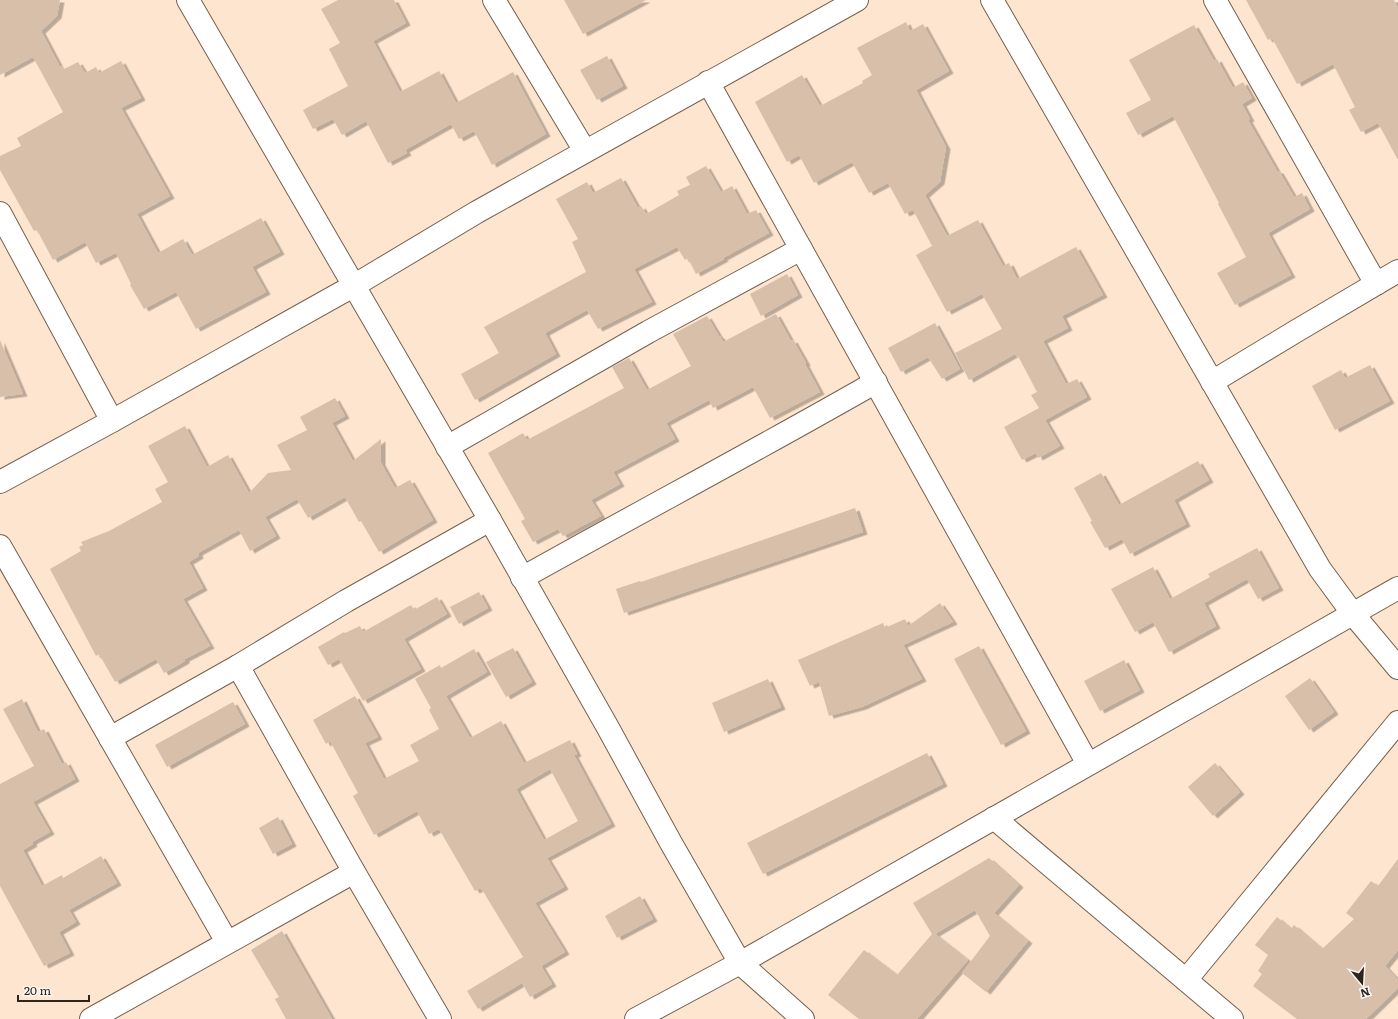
<svg xmlns="http://www.w3.org/2000/svg" width="1398" height="1019" font-family="Literata,serif">
  <style>
    .building { fill: #d7bfa9; fill-rule: evenodd; filter: url(#shadow) }
    .lines { fill: none; stroke-linecap: round; stroke-linejoin: round }
    .minor-casing { stroke: #76604d; stroke-width: 24 }
    .minor { stroke: #fff; stroke-width: 22 }
  </style>
  <defs>
    <filter id="shadow"><feDropShadow dx="4.5" dy="2.5" stdDeviation="0" flood-color="#0004"/></filter>
  </defs>
  <rect width="100%" height="100%" fill="#fee5cf"/>
  <g class="building">
    <path d="M0,0h60l-3,16 -16,15 19,36 2,-1 2,3 14,-7 7,11 11,-6 3,6 22,-12 20,37 -20,10 49,88 -33,18 21,39 25,-14 9,16 69,-37 19,34 -28,15 14,25 -70,37 -20,-37 -32,17 -14,-24 1,-1 -15,-31 -20,10 -11,-21 -32,18 -16,-30 -3,1 -34,-61v-14l21,-10 -4,-8 46,-26 -30,-55 -33,18z"/>
    <path d="M338,0h56l12,23 -33,18 27,51 39,-21 17,32 57,-31 33,62 -54,31 -18,-34 -15,8 -8,-15 -46,26 2,3 -19,10 -22,-42 -24,14 -9,-16 -20,10 -10,-19 45,-24 -19,-37 11,-6 -19,-34z"/>
    <path d="M564,0h82l-63,34z"/>
    <path d="M1246,0h148l4,8v152l-20,-37 -17,9 -12,-22 6,-3 -22,-43 -36,20 -25,-46 -4,2z"/>
    <path d="M906,22l4,9 13,-7 26,47 -33,19 30,57 -6,35 -15,13 22,41 31,-16 25,46 6,-3 8,16 59,-32 27,48 -41,21 6,12 -25,13 23,43 11,-5 10,18 -42,23 15,26 -22,12 -2,-5 -14,7 -18,-33 35,-19 -8,-13 6,-3 -19,-36 -1,1 -2,-3 -46,26 -14,-27 47,-24 -20,-35 -35,18 -31,-57 16,-9 -19,-36 -8,4 -17,-31 -19,10 -17,-31 -38,21 -15,-28 -12,7 -32,-60 47,-27 18,31 43,-23 -1,-2 10,-6 -15,-27z"/>
    <path d="M1194,25l20,36 3,-2 16,29 10,-6 9,16 -10,6 8,15 -2,1 29,51h2l15,26 8,-4 8,16 -42,24 23,42 -56,30 -18,-32 29,-16 -28,-53 1,-1 -46,-87 -35,19 -12,-22 25,-13 -22,-40z"/>
    <path d="M607,56l16,30 -26,14 -17,-30z"/>
    <path d="M706,166l15,26 11,-6 15,28 9,-4 13,23 -46,25 1,1 -28,15 -8,-16 -3,2 -8,-13 -43,22 18,33 -54,27 -11,-19 -42,23 11,21 -81,46 -14,-26 38,-21 -15,-26 102,-55 -14,-30 6,-3 -22,-40 31,-17 6,11 28,-15 17,30 3,-2 5,8 33,-19 -2,-4 13,-6 -4,-8z"/>
    <path d="M787,274l11,21 -37,21 -11,-22z"/>
    <path d="M776,314l15,27 2,-1 13,23 -1,1 15,28 -50,26 -17,-31 -40,21 -4,-8 -43,23 9,16 -62,33 7,12 -29,16 10,16 -38,20 -5,-7 -25,13 -12,-21 4,-2 -37,-66 35,-20 4,7 97,-52 -12,-21 17,-9 18,32 44,-24 -18,-32 34,-18 12,20h1l3,6z"/>
    <path d="M935,323l25,46 -18,10 -14,-22 -27,15 -13,-24z"/>
    <path d="M0,340l23,54 -23,3z"/>
    <path d="M1370,365l20,36 -55,29 -23,-44 29,-16 4,8z"/>
    <path d="M335,398l10,18 -13,7 21,38 28,-22v24l14,25 15,-8 23,40 -54,32 -18,-31 -2,1 -14,-25 -37,21 -11,-19 -32,18 11,19 -26,15 -11,-21 -41,23 1,3 -10,6 14,26 -20,11 27,47 -25,13v2l-21,12 -8,-14 -41,23 -16,-28 -3,2 -46,-87 31,-18 -2,-4 4,-2 -2,-3 28,-11 53,-29 -7,-13 13,-7 -20,-36 37,-20 22,41 21,-12 21,38 19,-20 23,-3 -14,-25 30,-15 -7,-13z"/>
    <path d="M1198,461l11,19 -35,20 12,24 -56,30 -8,-15 -17,9 -15,-26 2,-1 -18,-33 27,-15 18,32z"/>
    <path d="M855,508l8,24 -239,81 -8,-24 24,-8 1,1z"/>
    <path d="M1257,548l22,40 -21,11 -11,-20 -43,24 12,23 -47,26 -16,-30 -18,10 -24,-43 42,-22 17,32 40,-22 -2,-3z"/>
    <path d="M479,592l9,16 -29,16 -9,-17z"/>
    <path d="M437,597l10,17 -43,25 17,30 -58,32 -24,-42 -11,6 -10,-18 26,-15 1,1 15,-7 3,6 48,-27 3,5z"/>
    <path d="M940,603l13,19 -50,23 19,34 -60,28 -33,9 -10,-34 -9,4 -12,-26 85,-37 2,5 20,-9 3,7z"/>
    <path d="M979,646l47,85 -25,14 -47,-86z"/>
    <path d="M513,648l19,34 -26,15 -20,-35z"/>
    <path d="M474,649l13,23 -41,24 24,42 31,-17 23,42 46,-23 7,14 -3,1 37,69 -64,34 17,29 -29,16 30,49 -24,14 11,18 -22,13 -8,-14 -44,26 -11,-18 56,-34 -42,-69 -6,3 -36,-62 -10,5 -12,-23 -43,24 -21,-39 5,-3 -28,-52 -4,3 -13,-24 42,-24 23,41 -13,6 19,36 35,-18 -9,-16 29,-16 -10,-19 2,-2 -16,-29 25,-14 1,3zM550,769l28,52 -34,19 -28,-51z"/>
    <path d="M1124,660l16,30 -40,21 -16,-30z"/>
    <path d="M1310,678l24,34 -25,18 -24,-34z"/>
    <path d="M768,679l13,28 -57,25 -12,-29z"/>
    <path d="M22,699l16,33 6,-3 18,35 4,-2 9,17 -42,23 17,30 -18,10 1,2 -10,6 19,36 20,-11 1,3 38,-22 16,27 -48,27 7,12 -17,10 11,21 -26,13 -44,-80v-102l34,-18 -31,-57z"/>
    <path d="M233,702l12,22 -78,43 -12,-22z"/>
    <path d="M927,753l16,31 -180,90 -16,-31z"/>
    <path d="M1215,763l25,29 -27,24 -25,-29z"/>
    <path d="M278,817l14,27 -19,10 -14,-26z"/>
    <path d="M989,858l30,27 -25,28 34,28 -42,51 -24,-19 28,-37 -15,-26 -40,24 33,26 -51,59h-58l-31,-24 36,-45 33,25 35,-41 -19,-31z"/>
    <path d="M1398,859v91l-13,16 13,14v8l-32,31h-69l-44,-33 9,-12 -4,-3 10,-16 -13,-10 22,-28 14,12 3,-4 28,24 32,-30 -8,-6 25,-32 7,5z"/>
    <path d="M640,896l13,23 -36,19 -12,-22z"/>
    <path d="M282,931l14,25 36,63h-46l-11,-20 4,-2 -28,-47z"/>
  </g>
  <g class="lines">
    <g class="minor-casing">
      <g id="minor">
        <path d="M188,0l302,520 117,206 64,117 69,120 63,56"/>
        <path d="M494,0l91,151"/>
        <path d="M992,0l328,569 33,45 45,54"/>
        <path d="M1215,0l161,284"/>
        <path d="M708,82l380,682"/>
        <path d="M0,213l112,208"/>
        <path d="M1212,382l86,-52 100,-59"/>
        <path d="M447,447l201,-115 153,-83"/>
        <path d="M0,482l112,-61 243,-136 122,-73 380,-212"/>
        <path d="M0,546l227,396"/>
        <path d="M522,578c118,-66 237,-129 354,-196"/>
        <path d="M238,666l116,206 86,147"/>
        <path d="M110,738l128,-72 108,-65 144,-81"/>
        <path d="M994,818l238,201"/>
        <path d="M1186,980l212,-258"/>
        <path d="M91,1019l263,-147"/>
        <path d="M636,1019l104,-56 658,-375"/>
      </g>
    </g>
    <use href="#minor" class="minor"/>
  </g>
  <g transform="translate(1362 983) rotate(162)" stroke="#fbf6f2" stroke-width="3" paint-order="stroke">
  <path d="M0-3L7 15L0 10L-7 15Z" fill="#2d241b"/>
  <text y="-6" font-size="11" font-weight="bold" text-anchor="middle" fill="#2d241b">N</text>
  </g>
  <path d="M18 995v6h71v-6" fill="none" stroke="#2d241b" stroke-width="2"/>
  <text x="24" y="995" font-size="12" fill="#2d241b" stroke="#fbf6f2" stroke-width="3" paint-order="stroke">20 m</text>
</svg>
